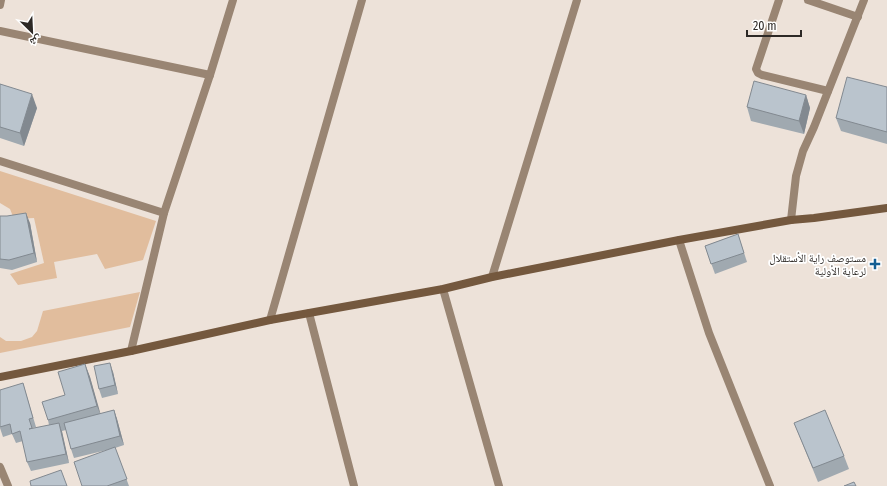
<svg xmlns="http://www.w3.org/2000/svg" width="887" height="486" font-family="'Fira Sans Condensed','Noto Naskh Arabic',sans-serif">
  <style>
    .garden { fill: #e1bd9d }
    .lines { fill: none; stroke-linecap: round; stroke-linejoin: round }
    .street { stroke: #998573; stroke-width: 8 }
    .secondary { stroke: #74583e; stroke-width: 8 }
    .wall { fill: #a0a9b0 }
    .shaded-wall { fill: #828990 }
    .building { fill: #bac4cd; stroke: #828990 }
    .poi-dot { fill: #145e92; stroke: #fff; stroke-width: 1.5 }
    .labels { text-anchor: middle; stroke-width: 3.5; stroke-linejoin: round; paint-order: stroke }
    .poi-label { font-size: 11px; fill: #2d2926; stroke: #fff; text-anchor: end }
  </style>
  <rect width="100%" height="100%" fill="#ede2d9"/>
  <g class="garden">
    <path d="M0,171l156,50 -13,39 -38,9 -8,-15 -43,8 3,16 -39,7 -8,-11 34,-11 -10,-45 -20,1 -4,-10 -10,-6z"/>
    <path d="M140,292l-10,35 -130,26v-16l6,4h15l11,-4 5,-6 6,-20z"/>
  </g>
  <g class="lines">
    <g class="street">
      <path d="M779,0l-23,69 2,4 4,2 66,16"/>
      <path d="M808,0l50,17"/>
      <path d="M0,5l1,-5"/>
      <path d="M0,31l210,44"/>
      <path d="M0,161l164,52"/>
      <path d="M791,220l5,-44 7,-25 11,-24 50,-127"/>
      <path d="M679,240l30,93 61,153"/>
      <path d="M492,277l85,-277"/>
      <path d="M443,289l56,197"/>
      <path d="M309,313l45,173"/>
      <path d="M270,320l92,-320"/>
      <path d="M131,351l33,-138 46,-138 23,-75"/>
      <path d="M0,467l8,19"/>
    </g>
    <path class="secondary" d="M0,377l131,-26 139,-31 173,-31 49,-12 187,-37 112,-20 23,-2 73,-10"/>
  </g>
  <g class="wall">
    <path d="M0,84l37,24 -13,38 -24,-8z"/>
    <path d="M887,87v57l-46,-13 -5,-13z"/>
    <path d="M806,95l4,13 -6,26 -53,-13 -4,-14z"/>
    <path d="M0,216l30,7 7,39 -25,8 -12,-2z"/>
    <path d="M738,234l9,28 -32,12 -10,-28z"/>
    <path d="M85,364l5,13 10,37 14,-4 3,9 7,26 -9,3 14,38h-47l29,-37 -37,9 -3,-9 -5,-19 -4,1 7,32 -38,8 -4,-9 -4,-21 -7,2 -4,-9 -9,3 -3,-9 23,-45 13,44 -4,1 1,1 16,-4 -1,-5 17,-25z"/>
    <path d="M113,372l5,22 -16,4 -3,-9z"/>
    <path d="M794,423l50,33 5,13 -31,13z"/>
  </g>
  <g class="shaded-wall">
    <path d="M32,94l5,14 -13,38 -4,-13z"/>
    <path d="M806,95l4,13 -6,26 -5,-13z"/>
    <path d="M26,213l4,10 7,39 -3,-9z"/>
    <path d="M110,363l3,9 5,22 -3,-9z"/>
    <path d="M85,364l5,13 12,42 -5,-13z"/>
    <path d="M114,410l3,9 7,26 -4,-9z"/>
    <path d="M59,423l3,9 7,31 -3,-9z"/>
  </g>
  <g class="building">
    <path d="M847,77l40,10v45l-51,-14z"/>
    <path d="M754,81l52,14 -7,26 -52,-14z"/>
    <path d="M0,84l32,10 -12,39 -20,-6z"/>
    <path d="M26,213l8,40 -25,7 -9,-1v-43h7z"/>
    <path d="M738,234l6,19 -33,11 -6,-18z"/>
    <path d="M110,363l5,22 -16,4 -5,-23z"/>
    <path d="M85,364l12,42 -49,14 -6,-18 23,-7 -7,-23z"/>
    <path d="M23,383l10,35 -4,1 3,9 -3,1 30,-6 7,31 -39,8 -7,-31 -8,3 -2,-10 -10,3v-37z"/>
    <path d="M114,410l6,26 -49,13 -7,-26z"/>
    <path d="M825,410l19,46 -31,12 -19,-45z"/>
    <path d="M115,447l12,32 -20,7h-25l-8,-24z"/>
    <path d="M61,470l6,16h-36l-1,-5z"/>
    <path d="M854,482l2,4h-12z"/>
  </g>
  <path class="poi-dot" d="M873 258h4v4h4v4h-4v4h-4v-4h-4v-4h4z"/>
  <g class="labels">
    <g class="poi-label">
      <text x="866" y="262">مستوصف راية الأستقلال<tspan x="866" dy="13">لرعاية الأولية</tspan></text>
    </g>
  </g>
  <g transform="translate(32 32) rotate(156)" stroke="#ffffff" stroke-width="3" paint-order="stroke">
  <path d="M0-3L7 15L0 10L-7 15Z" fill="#2d2926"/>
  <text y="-6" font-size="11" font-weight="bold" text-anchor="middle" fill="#2d2926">ش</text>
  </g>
  <path d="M747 30v6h54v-6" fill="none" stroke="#2d2926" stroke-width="2"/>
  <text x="753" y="30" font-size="12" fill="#2d2926" stroke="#ffffff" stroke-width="3" paint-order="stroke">20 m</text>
</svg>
